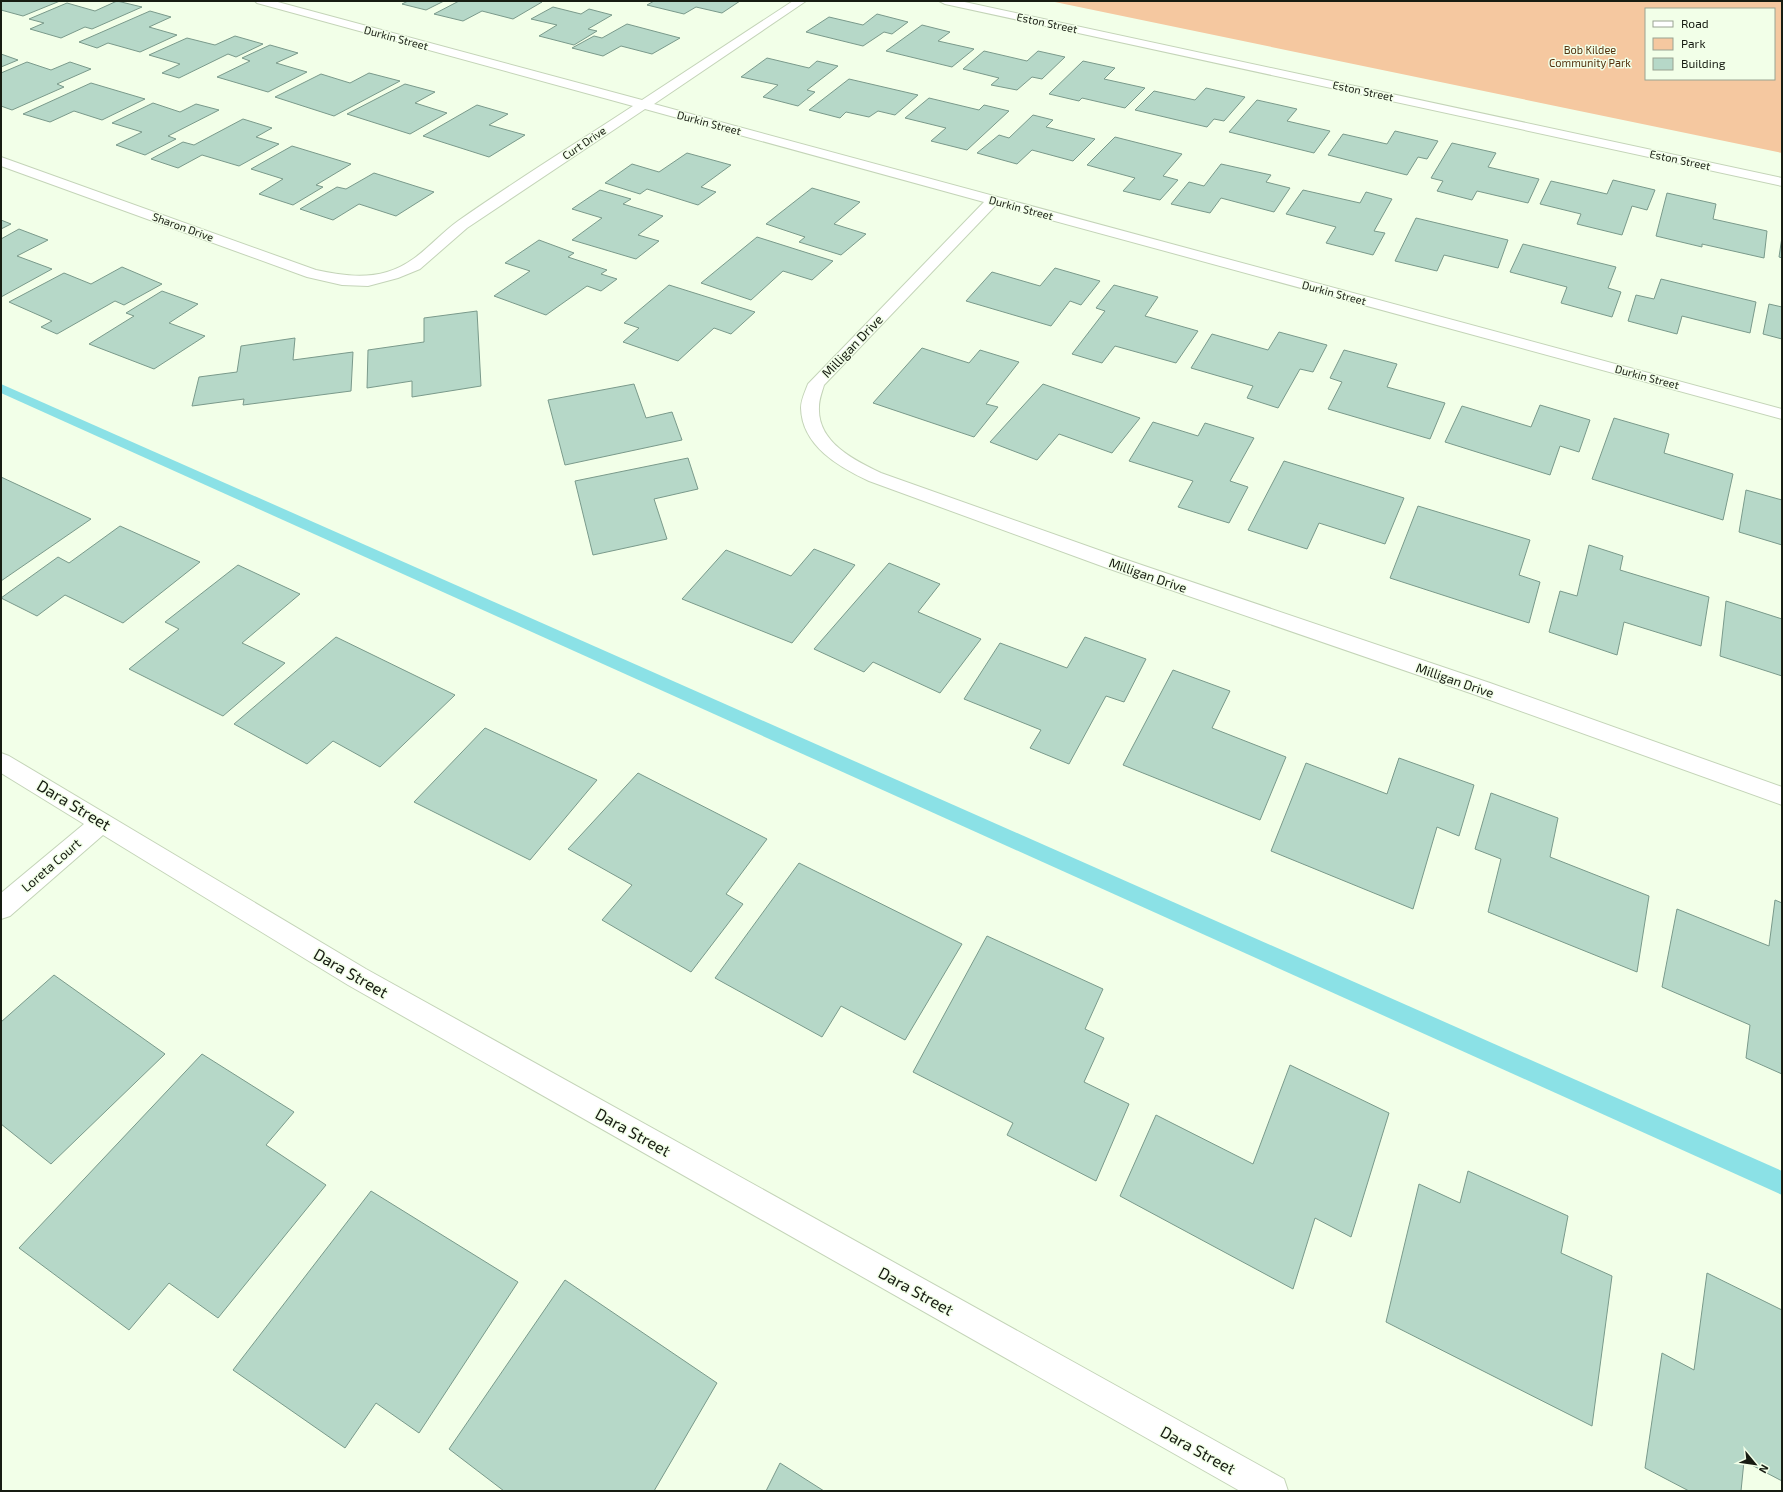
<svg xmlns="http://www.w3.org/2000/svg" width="1783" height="1492" font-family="'Exo 2',sans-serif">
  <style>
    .green { fill: #f5c8a0; fill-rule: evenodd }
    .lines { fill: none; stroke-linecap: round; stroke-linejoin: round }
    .stream { fill: #8be1e6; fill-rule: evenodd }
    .building { fill: #b6d8c8; stroke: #7a9a8b }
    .minor-casing { stroke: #c4d4b8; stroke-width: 2 }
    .minor { fill: #fff; fill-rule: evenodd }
    .labels { text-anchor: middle; stroke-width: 3; stroke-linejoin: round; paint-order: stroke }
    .far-street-label { font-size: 11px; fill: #171c12; stroke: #f2ffe8 }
    .far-park-label { font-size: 11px; fill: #52310d; stroke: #f2ffe8 }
    .street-label { font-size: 13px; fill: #171c12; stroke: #f2ffe8 }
    .near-street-label { font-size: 16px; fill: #171c12; stroke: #f2ffe8 }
  </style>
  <rect width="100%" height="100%" fill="#f2ffe8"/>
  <path class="green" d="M1050,1h732v152zM1646,9h128v70h-128z"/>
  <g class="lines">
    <path class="stream" d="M1,384l1781,787v24l-1781,-802z"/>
  </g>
  <g class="building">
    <path d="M1,1h59l-37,15 -22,-6z"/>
    <path d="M117,1l25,6 -50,22 -7,-2 -24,11 -31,-9 14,-6 -15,-4 38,-16 28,8z"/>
    <path d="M408,1h36l-18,9 -24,-6z"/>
    <path d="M459,1h77l6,1 -29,17 -31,-8 -19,10 -29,-7z"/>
    <path d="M654,1h86l-18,12 -26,-6 -12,7 -37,-9z"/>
    <path d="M553,7l28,7 8,-5 23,6 -24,14 9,2 -23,14 -35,-9 18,-11 -26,-6z"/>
    <path d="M150,11l21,6 -22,10 28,8 -37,17 -32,-9 -11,5 -18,-6z"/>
    <path d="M877,14l31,8 -16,12 -8,-2 -21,14 -57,-14 23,-15 34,8z"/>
    <path d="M627,24l53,14 -28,16 -31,-8 -18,10 -31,-8 22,-12 8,2z"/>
    <path d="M922,25l28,7 -12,9 36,8 -22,18 -66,-16z"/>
    <path d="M235,36l28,8 -27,13 -8,-3 -49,24 -17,-5 18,-9 -31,-9 38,-17 28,7z"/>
    <path d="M270,45l28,8 -22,10 31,9 -39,20 -51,-15 33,-16 -8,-3z"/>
    <path d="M984,51l43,10 11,-10 27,6 -23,22 -10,-2 -15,13 -26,-5 8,-7 -36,-9z"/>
    <path d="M1,54l17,6 -17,7z"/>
    <path d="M767,58l42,10 8,-7 21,5 -31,24 8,2 -17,14 -35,-9 15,-12 -37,-8z"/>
    <path d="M1083,61l32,7 -11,11 41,9 -20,20 -43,-10 -3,3 -30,-7z"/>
    <path d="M27,62l24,8 19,-8 21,7 -34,15 7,3 -52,23 -11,-4v-33z"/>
    <path d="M369,73l31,8 -66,35 -59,-19 46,-23 29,9z"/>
    <path d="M849,79l69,16 -23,20 -17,-4 -9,6 -23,-5 -6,6 -31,-8z"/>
    <path d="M91,83l54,16 -43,21 -28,-9 -24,11 -27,-8z"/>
    <path d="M405,84l30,8 -20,11 32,10 -37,21 -63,-20z"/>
    <path d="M1206,88l39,9 -21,24 -10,-2 -7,8 -72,-17 19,-19 41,9z"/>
    <path d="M929,98l50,12 5,-5 25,6 -42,39 -36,-9 15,-13 -41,-10z"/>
    <path d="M1257,100l40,9 -10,12 43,10 -16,22 -85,-21z"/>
    <path d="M153,103l27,9 16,-8 23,6 -51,26 8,3 -31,16 -29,-10 26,-13 -30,-9z"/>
    <path d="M477,105l31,9 -19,11 36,10 -36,22 -66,-21z"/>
    <path d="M1033,115l20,5 -7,7 49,12 -22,22 -41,-11 -15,14 -40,-11 22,-18 10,3z"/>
    <path d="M243,119l29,9 -16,9 23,7 -40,22 -37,-11 -24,13 -27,-9 32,-17 11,3z"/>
    <path d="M1395,131l43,10 -11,18 -9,-2 -11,18 -79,-20 15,-21 44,10z"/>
    <path d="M1115,137l67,17 -19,22 15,4 -18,20 -37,-9 12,-13 -48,-13z"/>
    <path d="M1452,143l44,10 -8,14 51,12 -11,24 -51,-12 -5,9 -35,-9 6,-10 -12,-3z"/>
    <path d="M292,146l59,18 -35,21 7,2 -30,18 -34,-11 24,-15 -32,-10z"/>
    <path d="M687,153l44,12 -30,22 15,5 -18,13 -51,-16 -7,5 -35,-11 27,-19 27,8z"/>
    <path d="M1221,164l50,11 -5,7 24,6 -16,24 -53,-14 -11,15 -39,-9 18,-22 15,4z"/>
    <path d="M374,173l60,19 -38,24 -37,-12 -26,16 -33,-11 37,-22 9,2z"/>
    <path d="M1613,180l42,10 -8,20 -15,-4 -10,29 -45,-11 4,-10 -41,-10 11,-23 56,13z"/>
    <path d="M812,188l48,14 -26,22 32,10 -25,21 -42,-13 6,-5 -39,-13z"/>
    <path d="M600,190l31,9 -8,5 40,12 -25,19 21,6 -23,18 -64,-19 30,-22 -30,-9z"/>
    <path d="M1303,190l57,13 6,-11 26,7 -18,32 11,2 -12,22 -47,-12 10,-16 -50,-13z"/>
    <path d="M1667,193l49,11 -3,15 54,12 -3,27 -62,-14v3l-46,-11z"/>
    <path d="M1416,218l92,22 -10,28 -54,-13 -7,16 -42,-10z"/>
    <path d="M1,220l10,4 -10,5z"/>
    <path d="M19,229l29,11 -31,16 35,13 -51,28v-58z"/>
    <path d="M757,237l76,24 -21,19 -29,-9 -32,29 -50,-17z"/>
    <path d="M1782,237v21l-3,-1z"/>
    <path d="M539,240l35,13 -6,4 39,13 -6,4 16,5 -16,12 -14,-5 -41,29 -52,-19 36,-25 -25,-8z"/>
    <path d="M1523,244l93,23 -8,21 13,4 -9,25 -51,-14 6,-16 -57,-15z"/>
    <path d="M122,267l40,17 -38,21 -9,-4 -58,33 -16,-7 11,-6 -43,-19 55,-29 27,11z"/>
    <path d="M1055,268l45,13 -19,24 -11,-4 -19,25 -85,-25 26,-29 48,14z"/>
    <path d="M1661,279l95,23 -6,31 -68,-17 -5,18 -49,-13 8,-26 18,4z"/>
    <path d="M669,285l86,27 -24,22 -17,-6 -36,33 -55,-19 16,-14 -15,-5z"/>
    <path d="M1114,285l44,12 -13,19 53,15 -22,32 -61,-17 -13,17 -30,-9 33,-43 -9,-3z"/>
    <path d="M162,291l36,13 -29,19 36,13 -51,33 -65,-25 45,-28 -8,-3z"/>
    <path d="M1769,304l13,3v32l-19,-5z"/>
    <path d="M477,311l4,75 -69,11v-16l-45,7 1,-38 56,-8v-24z"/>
    <path d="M1279,332l48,13 -14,27 -13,-3 -22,39 -31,-10 6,-12 -62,-18 21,-34 56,16z"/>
    <path d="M295,338l-2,22 60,-8 -2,39 -108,14 1,-6 -52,7 7,-29 38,-5 4,-26z"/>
    <path d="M922,348l47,15 11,-13 39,12 -33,42 12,3 -24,30 -101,-34z"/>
    <path d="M1344,350l53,14 -10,23 58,16 -15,36 -102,-30 14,-27 -12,-4z"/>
    <path d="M634,384l12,34 26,-6 10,28 -117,25 -17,-65z"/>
    <path d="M1043,384l97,34 -28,35 -53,-19 -22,26 -47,-18z"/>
    <path d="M1540,405l50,15 -11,32 -19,-6 -10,29 -105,-33 17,-36 69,21z"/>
    <path d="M1614,418l55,16 -5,19 69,21 -10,46 -131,-41z"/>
    <path d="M1153,422l45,14 7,-13 49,15 -24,43 18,6 -19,36 -51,-16 15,-26 -64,-20z"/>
    <path d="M688,458l10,31 -44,10 13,40 -74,16 -18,-74z"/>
    <path d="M1284,461l120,37 -19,46 -66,-21 -12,26 -59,-19z"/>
    <path d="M1,477l90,42 -90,62z"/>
    <path d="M1746,490l36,10v45l-43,-13z"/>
    <path d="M1418,506l112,34 -11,35 21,7 -11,41 -139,-45z"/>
    <path d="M120,526l80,36 -77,61 -58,-28 -28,21 -36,-18 57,-41 11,6z"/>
    <path d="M1589,545l34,11 -3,14 89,27 -8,49 -77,-24 -7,33 -68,-23 11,-41 17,5z"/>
    <path d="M814,549l41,16 -63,78 -110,-44 44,-49 65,26z"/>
    <path d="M889,563l51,21 -22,28 63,27 -41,54 -67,-31 -9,10 -50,-23z"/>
    <path d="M238,565l62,29 -58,49 43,20 -62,53 -94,-47 50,-40 -14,-7z"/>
    <path d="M1726,601l56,18v57l-62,-20z"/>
    <path d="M336,637l119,58 -75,72 -47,-26 -26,23 -73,-40z"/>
    <path d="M1085,637l61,22 -22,43 -18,-6 -37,68 -39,-16 11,-18 -77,-31 36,-56 67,25z"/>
    <path d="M1173,670l57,21 -18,37 74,29 -26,63 -137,-55z"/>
    <path d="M485,728l112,52 -67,80 -116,-58z"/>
    <path d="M1399,758l75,27 -15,51 -22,-9 -24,82 -142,-58 35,-88 81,31z"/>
    <path d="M638,773l129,66 -41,55 17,10 -52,68 -89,-52 30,-35 -64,-36z"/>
    <path d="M1491,793l67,25 -8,39 99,39 -12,76 -149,-60 13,-53 -26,-10z"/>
    <path d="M799,863l163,81 -57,96 -64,-34 -19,31 -107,-59z"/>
    <path d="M1775,900l7,3v171l-36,-16 4,-33 -88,-38 15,-78 92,37z"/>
    <path d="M987,936l116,53 -18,40 19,9 -20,44 45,22 -33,77 -89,-46 6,-12 -100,-51z"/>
    <path d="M54,975l111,79 -114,110 -50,-40v-102z"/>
    <path d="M202,1054l92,58 -28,33 60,40 -108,133 -49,-35 -40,47 -110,-82z"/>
    <path d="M1290,1065l99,48 -38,124 -36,-19 -22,71 -173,-93 36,-81 97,49z"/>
    <path d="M1468,1171l100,45 -7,37 51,23 -20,150 -206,-104 33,-138 41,19z"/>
    <path d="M371,1191l147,91 -99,151 -43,-30 -31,45 -112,-78z"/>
    <path d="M1707,1273l75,37v171l-38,-20 -3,30h-52l-44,-23 17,-115 32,17z"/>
    <path d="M565,1280l152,103 -63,108h-150l-55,-42z"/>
    <path d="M780,1463l44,28h-58z"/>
  </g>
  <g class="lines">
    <g class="minor-casing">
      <g id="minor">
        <path d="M255,1h19l368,99 151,-99h13l-152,103 1128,305v10l-786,-214 -172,180c-2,7 -5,14 -5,22 -2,35 35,53 62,66l240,85 369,125 292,104v18l-306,-110 -369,-127 -238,-87c-30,-14 -67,-35 -68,-73 0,-8 4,-16 7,-24l176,-182 -339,-93 -178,119 -47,41 -22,9 -30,8 -26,-1 -35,-8 -306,-111v-9l315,113c24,5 47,9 71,2 32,-10 46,-33 71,-51 57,-40 117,-77 175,-115l-376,-103z"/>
        <path d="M939,1h21l822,177v8l-837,-182z"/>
        <path d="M1,753l8,3 357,213 918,510 4,12h-48l-892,-506 -245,-150 -93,81 -9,3v-26l83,-69 -83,-51z"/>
      </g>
    </g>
    <use href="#minor" class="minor"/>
  </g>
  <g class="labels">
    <g class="far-street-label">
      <text transform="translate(1047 23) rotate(12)" y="4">Eston Street</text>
      <text transform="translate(396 38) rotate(15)" y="4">Durkin Street</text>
      <text transform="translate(1363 91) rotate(12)" y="4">Eston Street</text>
      <text transform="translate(709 123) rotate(15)" y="4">Durkin Street</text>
      <text transform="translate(584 143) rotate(-34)" y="4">Curt Drive</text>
      <text transform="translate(1680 160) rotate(12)" y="4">Eston Street</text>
      <text transform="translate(1021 208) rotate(15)" y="4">Durkin Street</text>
      <text transform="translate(183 227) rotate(20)" y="4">Sharon Drive</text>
      <text transform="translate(1334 293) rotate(15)" y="4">Durkin Street</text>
      <text transform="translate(1647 377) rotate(15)" y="4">Durkin Street</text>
    </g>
    <g class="far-park-label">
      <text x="1590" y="54">Bob Kildee<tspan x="1590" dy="13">Community Park</tspan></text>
    </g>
    <g class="street-label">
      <text transform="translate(852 346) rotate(-46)" y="5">Milligan Drive</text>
      <text transform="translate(1148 575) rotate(19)" y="5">Milligan Drive</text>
      <text transform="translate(1455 680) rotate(19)" y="5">Milligan Drive</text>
      <text transform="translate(51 865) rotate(-41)" y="5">Loreta Court</text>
    </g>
    <g class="near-street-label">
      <text transform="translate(74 805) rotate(31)" y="6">Dara Street</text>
      <text transform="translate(351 973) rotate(30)" y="6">Dara Street</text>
      <text transform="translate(633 1132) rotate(29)" y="6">Dara Street</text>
      <text transform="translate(916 1291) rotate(29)" y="6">Dara Street</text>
      <text transform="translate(1198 1450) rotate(29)" y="6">Dara Street</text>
    </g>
  </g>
  <rect width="1783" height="1492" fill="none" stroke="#171c12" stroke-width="4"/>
  <rect x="1645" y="8" width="130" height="72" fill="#f2ffe8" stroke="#9aa492"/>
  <rect x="1653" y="21" width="20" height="6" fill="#ffffff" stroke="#9aa492"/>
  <text x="1681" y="28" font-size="12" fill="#171c12">Road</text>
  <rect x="1653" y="38" width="20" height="12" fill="#f5c8a0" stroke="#9aa492"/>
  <text x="1681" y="48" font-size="12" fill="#171c12">Park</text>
  <rect x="1653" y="58" width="20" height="12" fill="#b6d8c8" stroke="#9aa492"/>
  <text x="1681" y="68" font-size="12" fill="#171c12">Building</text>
  <g transform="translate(1755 1464) rotate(119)" stroke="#f2ffe8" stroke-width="3" paint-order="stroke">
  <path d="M0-3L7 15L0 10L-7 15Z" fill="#171c12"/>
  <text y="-6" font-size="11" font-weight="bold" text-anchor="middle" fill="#171c12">N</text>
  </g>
</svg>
